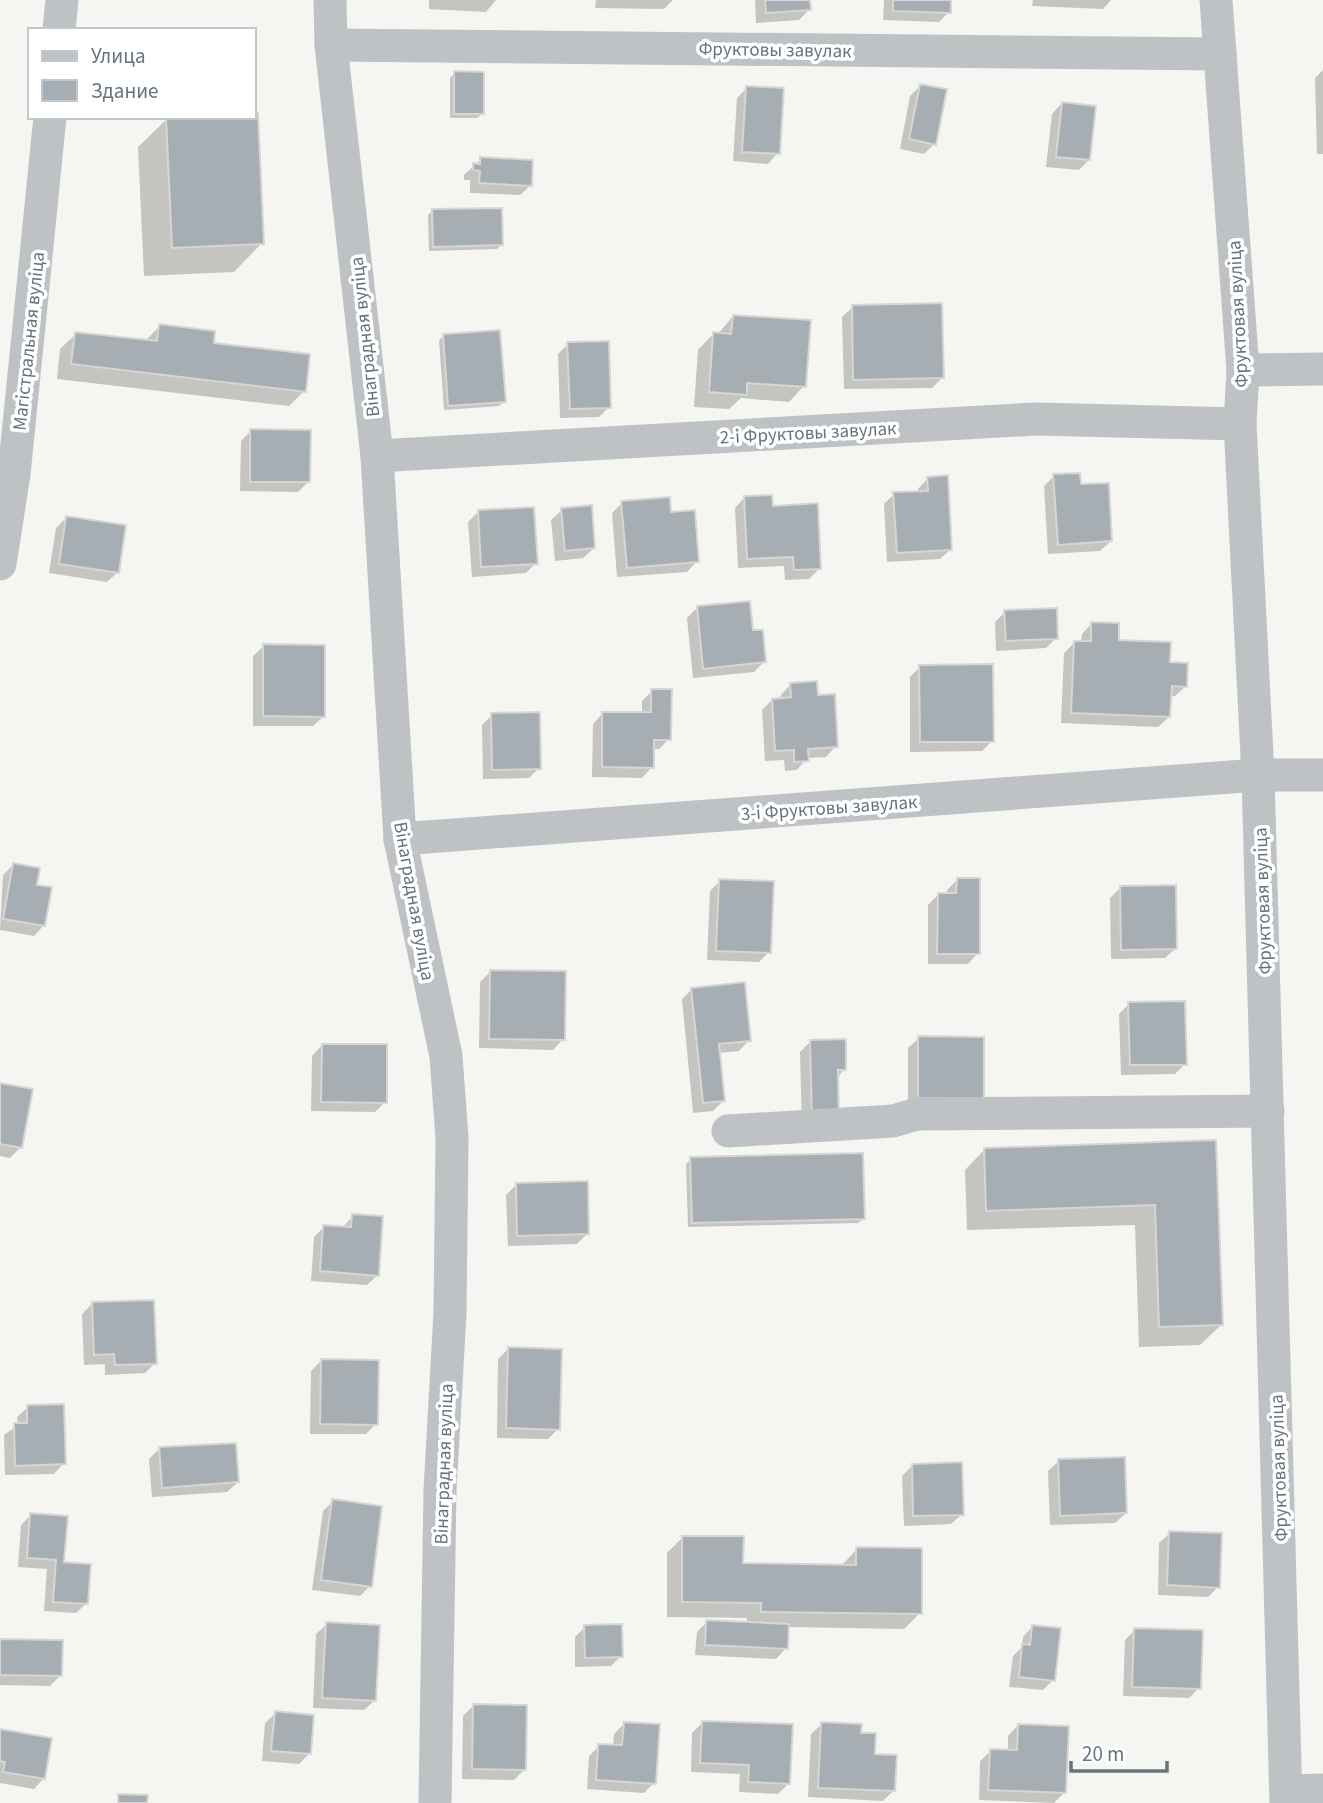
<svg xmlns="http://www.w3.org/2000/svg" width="1323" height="1803" font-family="'Source Sans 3',sans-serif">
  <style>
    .shadow { fill: #0003 }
    .building { fill: #a7aeb3; stroke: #d6d6d4; stroke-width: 2 }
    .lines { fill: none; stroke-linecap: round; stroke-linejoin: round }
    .minor { stroke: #bec2c5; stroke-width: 33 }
    .labels { text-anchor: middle; stroke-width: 7; stroke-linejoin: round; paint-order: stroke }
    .street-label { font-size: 19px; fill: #67747f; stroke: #fff }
  </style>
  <rect width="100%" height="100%" fill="#f5f5f1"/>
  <g class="shadow">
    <path d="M429,0h67l-10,12 -57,-3z"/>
    <path d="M596,0h77l-9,9 -69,-1z"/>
    <path d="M755,0h53l1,10 -10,10 -43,3z"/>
    <path d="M884,0h66l-1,12 -10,10 -56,-2z"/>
    <path d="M1033,0h78l-8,9 -71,-3z"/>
    <path d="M1323,70v84h-6l-2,-76z"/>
    <path d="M455,73l27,41 -5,4h-27v-40z"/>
    <path d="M921,85l13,59 -10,10 -24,-5 10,-53z"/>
    <path d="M747,88l31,65 -10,11 -35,-3 4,-63z"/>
    <path d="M1062,103l27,57 -10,10 -33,-3 6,-53z"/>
    <path d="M254,115h3l5,128 -28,29 -90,4 -6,-129 29,-28 87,-2z"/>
    <path d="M481,159l50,26 -11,10 -50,-2v-13h-6v-5z"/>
    <path d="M433,211l68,34 -4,4 -68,2 -1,-36z"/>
    <path d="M853,307l89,71 -10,10 -88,1 -2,-72z"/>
    <path d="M733,316l71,70 -15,16 -48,-4 -12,11 -35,-2 4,-57 15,-16h5z"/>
    <path d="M160,326l144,65 -15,15 -232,-27 3,-30 16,-15 69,7z"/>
    <path d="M444,336l60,65 -5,5 -55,4 -5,-70z"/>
    <path d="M568,344l41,63 -10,10 -39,1 -2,-64z"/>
    <path d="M251,431l57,51 -10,10 -58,-1 1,-50z"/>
    <path d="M1054,476l25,10 32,55 -11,10 -52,3 -4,-68z"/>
    <path d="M928,478l23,71 -11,10 -53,3 -3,-58 10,-10 24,-1v-4z"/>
    <path d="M745,497l26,11 49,60 -11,11 -24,1 -1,-14 -46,2 -3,-60z"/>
    <path d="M622,503l47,11 28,47 -10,11 -70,5 -5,-64z"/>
    <path d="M562,510l32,38 -11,10 -28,3 -4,-41z"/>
    <path d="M478,512l58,51 -10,10 -54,4 -4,-55z"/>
    <path d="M66,518l52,54 -11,10 -58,-9 7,-45z"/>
    <path d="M697,608l55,24 12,30 -10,10 -61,6 -6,-60z"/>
    <path d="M1005,612l51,26 -10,10 -50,3 -1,-29z"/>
    <path d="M1092,623l25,18 51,22 18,23 -11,10h-5l-1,21 -11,10 -97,-4 3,-70 11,-11 6,1 1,-9z"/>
    <path d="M264,646l60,70 -11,10h-60v-70z"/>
    <path d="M920,667l72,74 -10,10 -72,1v-75z"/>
    <path d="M791,684l25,13 20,49 -10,11 -19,1 -10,12 -12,1 -1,-11 -19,1 -3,-51 10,-10h9v-5z"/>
    <path d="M652,691l17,48 -10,10h-6l-1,18 -10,11 -50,-1 1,-53 10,-11 39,1v-13z"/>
    <path d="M492,715l47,53 -10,10 -46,1 -1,-54z"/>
    <path d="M13,865l22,21 9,39 -10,11 -34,-6 3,-55z"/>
    <path d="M957,880l21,73 -10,11h-40v-59l10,-10h9v-5z"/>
    <path d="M720,881l49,71 -10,10 -52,-2 3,-69z"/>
    <path d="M1120,888l56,60 -11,10 -54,1 -1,-61z"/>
    <path d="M490,972l73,67 -10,11 -74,-2 1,-66z"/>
    <path d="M692,989l57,51 -10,11 -21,2 5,48 -10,10 -20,2 -11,-114z"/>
    <path d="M1129,1004l56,60 -10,10 -54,1 -2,-61z"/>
    <path d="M919,1038h63l-74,70v-60z"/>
    <path d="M811,1041l33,28 -42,59 -2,-76z"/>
    <path d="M322,1045l63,57 -10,10 -64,-1 1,-55z"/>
    <path d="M0,1085l31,5 -11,58 -10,10 -10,-2z"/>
    <path d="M1215,1142l6,183 -21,20 -61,2 -4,-122 -168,5 -2,-60 20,-21z"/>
    <path d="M691,1159l172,60 -5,4 -170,4 -2,-63z"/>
    <path d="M517,1184l70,50 -10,10 -69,2 -2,-51z"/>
    <path d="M353,1216l25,59 -11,10 -56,-4 3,-44 10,-10 18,1z"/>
    <path d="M92,1304l63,59 -10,10 -40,2v-11l-21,1 -2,-51z"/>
    <path d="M508,1349l50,80 -10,10 -51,-1 1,-79z"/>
    <path d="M321,1361l55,63 -10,10h-56l1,-63z"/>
    <path d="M28,1407l36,56 -10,11 -49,1 -1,-40 14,-10 -1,-8z"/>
    <path d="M159,1449l79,33 -11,10 -75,5 -3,-38z"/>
    <path d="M1059,1461l67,52 -11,10 -65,2 -2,-54z"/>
    <path d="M913,1465l49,49 -11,10 -47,2 -2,-50z"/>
    <path d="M333,1501l37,85 -10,10 -48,-6 11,-79z"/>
    <path d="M31,1515l56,88 -11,10 -32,-2 3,-42 -29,-2 3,-42z"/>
    <path d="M1170,1533l48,54 -10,10 -50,-2 1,-52z"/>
    <path d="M683,1537l58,28 100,1 16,-17 63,64 -16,16 -117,-2 -1,21 -10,11 -81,-4 2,-23 10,-10 40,2v-6l-80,-1v-64z"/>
    <path d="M327,1624l48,76 -11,10 -51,-2 3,-74z"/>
    <path d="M1033,1626l20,54 -10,10 -34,-3 4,-31 9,-9 1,-10z"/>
    <path d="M585,1627l36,29 -10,10 -36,1v-30z"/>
    <path d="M1135,1630l64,58 -10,10 -66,-2 2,-56z"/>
    <path d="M0,1642l60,34 -10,10 -50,-1z"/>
    <path d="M473,1706l51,64 -10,10 -52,-1 1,-63z"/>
    <path d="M276,1713l33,41 -10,10 -37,-3 3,-38z"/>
    <path d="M703,1722l85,62 -10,10 -39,-2 1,-18 -49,-2 1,-39z"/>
    <path d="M624,1724l30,59 -10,10 -57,-4 2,-33 10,-10 14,1 1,-13z"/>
    <path d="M822,1724l37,10 34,57 -10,10 -75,-4 3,-63z"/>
    <path d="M1018,1725l46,68 -10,10 -75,-3 1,-39 11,-10 17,1v-16z"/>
    <path d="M0,1731l44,47 -10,11 -34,-6z"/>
  </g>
  <g class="building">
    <path d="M765,0h45l1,10 -45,3z"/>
    <path d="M893,0h58v13l-58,-2z"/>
    <path d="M454,71l30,1v42h-30z"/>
    <path d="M920,84l27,5 -11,56 -27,-6z"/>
    <path d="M746,86l38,2 -4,66 -38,-2z"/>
    <path d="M1062,102l34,4 -6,54 -34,-3z"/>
    <path d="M254,113h4l6,131 -92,4 -6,-131h88z"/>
    <path d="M480,157l53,3 -1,26 -53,-3 1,-12 -7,-1v-7l7,1z"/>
    <path d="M502,208l1,37 -70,2 -1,-38z"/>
    <path d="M942,303l2,75 -91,2 -1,-75z"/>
    <path d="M733,315l78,5 -5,67 -59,-4v12l-38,-3 4,-60 18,2z"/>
    <path d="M159,324l56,7 -1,12 96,11 -4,38 -235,-28 4,-32 82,9z"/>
    <path d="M500,330l6,72 -58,4 -5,-72z"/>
    <path d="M609,341l2,67 -41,1 -3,-67z"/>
    <path d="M250,429l61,1 -1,52h-60z"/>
    <path d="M1080,473l1,11 28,-1 3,58 -54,4 -5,-71z"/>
    <path d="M948,475l4,75 -55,3 -4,-61 35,-1 -1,-14z"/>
    <path d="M772,495l1,11 45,-3 3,66 -27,1 -1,-13 -46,2 -3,-63z"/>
    <path d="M670,497l1,15 24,-2 4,52 -72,6 -6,-67z"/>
    <path d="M592,505l3,43 -30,3 -4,-43z"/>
    <path d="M534,507l4,57 -57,3 -3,-57z"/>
    <path d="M66,516l60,9 -7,48 -60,-9z"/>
    <path d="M750,601l3,29h10l3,32 -63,7 -6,-63z"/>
    <path d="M1057,608l1,31 -52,2 -2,-31z"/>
    <path d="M1091,622l28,1v17l52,2 -1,20 18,1 -1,24 -15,-1 -2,31 -99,-4 3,-72h17z"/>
    <path d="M263,644l62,1v72l-62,-1z"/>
    <path d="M993,664l1,78h-74l-1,-77z"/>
    <path d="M817,681l1,14 17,-1 3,53 -30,2 1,12 -15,1v-12l-19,1 -3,-52 19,-2 -1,-14z"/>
    <path d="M651,689h21l-1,51h-17v28l-52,-1v-55h49z"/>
    <path d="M540,712l1,57 -49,1 -1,-57z"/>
    <path d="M13,863l27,5 -3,17 15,2 -7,39 -42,-7z"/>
    <path d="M957,878h23v76h-43l1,-61h18z"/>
    <path d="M719,879l55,2 -3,72 -55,-2z"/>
    <path d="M1176,885l1,64 -56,1 -1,-64z"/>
    <path d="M490,970l76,1 -1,69 -76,-1z"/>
    <path d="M745,982l6,59 -32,3 6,57 -22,2 -12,-115z"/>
    <path d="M1185,1001l2,64h-57l-2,-63z"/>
    <path d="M918,1036l66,1v62l-66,-1z"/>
    <path d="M846,1039v31h-8l1,48 -27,1 -2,-79z"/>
    <path d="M322,1044h65v59l-66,-1z"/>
    <path d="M0,1083l33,6 -11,59 -22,-4z"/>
    <path d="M1216,1140l7,185 -64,2 -4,-122 -169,6 -2,-63z"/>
    <path d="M863,1153l2,66 -173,4 -2,-66z"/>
    <path d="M588,1181l1,53 -72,2 -1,-53z"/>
    <path d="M352,1214l31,2 -4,60 -59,-5 3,-46 28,2z"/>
    <path d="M154,1300l3,64 -42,1 -1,-11 -20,1 -2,-53z"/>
    <path d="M508,1347l54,2 -2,81 -54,-2z"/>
    <path d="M321,1359l58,1 -1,65 -58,-1z"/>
    <path d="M64,1404l2,60 -51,2 -1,-43h13v-18z"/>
    <path d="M236,1443l3,39 -77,6 -3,-41z"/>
    <path d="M1125,1457l2,56 -67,3 -2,-57z"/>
    <path d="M962,1462l2,53 -51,1 -1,-52z"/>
    <path d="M332,1499l50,7 -10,81 -51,-7z"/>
    <path d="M30,1513l38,3 -4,46 27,2 -3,40 -35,-2 3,-42 -29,-2z"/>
    <path d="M1169,1531l53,2 -2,55 -53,-3z"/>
    <path d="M682,1536h62l-1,27 113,2v-18l66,1v66l-161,-2v-9l-79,-1z"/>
    <path d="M706,1620l83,4 -1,25 -83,-4z"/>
    <path d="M326,1622l54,3 -4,76 -54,-3z"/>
    <path d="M622,1624l1,33 -38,1 -1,-33z"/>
    <path d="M1032,1625l29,3 -6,53 -36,-4 3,-33 8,1z"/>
    <path d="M1134,1628l69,2 -2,59 -69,-2z"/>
    <path d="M0,1639l63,1 -1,36 -62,-1z"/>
    <path d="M473,1704l54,1 -1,65 -54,-1z"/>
    <path d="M275,1711l39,4 -3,39 -40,-3z"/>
    <path d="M702,1721l91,3 -3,60 -42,-2 1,-17 -49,-2z"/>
    <path d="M624,1722l36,2 -4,60 -60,-4 2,-36 24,1z"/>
    <path d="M821,1722l41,2 -1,9h15l-1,21 22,1 -2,36 -77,-3z"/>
    <path d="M1018,1724l51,2 -3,67 -78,-3 2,-41 27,1z"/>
    <path d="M0,1729l52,9 -7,41 -42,-7 2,-10 -5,-1z"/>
    <path d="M118,1794l30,1 -1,8h-29z"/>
  </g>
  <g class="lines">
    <g class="minor">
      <path d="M330,0l1,45 46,411 23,383 46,217 6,82 -2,175 -10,177 -5,313"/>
      <path d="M1216,0l27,370 -3,54 18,351 28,1028"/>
      <path d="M59,30l3,-30"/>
      <path d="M331,45l889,9"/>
      <path d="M1243,370l80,-1"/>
      <path d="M377,456l659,-37 204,5"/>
      <path d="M0,564l14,-90 36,-357"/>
      <path d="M400,839l858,-64h65"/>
      <path d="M728,1131l165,-10 24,-7 351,-3"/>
      <path d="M1286,1791l37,-1"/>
    </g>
  </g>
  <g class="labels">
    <g class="street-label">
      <text transform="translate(775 49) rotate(1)" y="7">Фруктовы завулак</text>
      <text transform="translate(1237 314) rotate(-93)" y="7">Фруктовая вуліца</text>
      <text transform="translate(364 337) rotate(-96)" y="7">Вінаградная вуліца</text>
      <text transform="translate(28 341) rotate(-84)" y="7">Магістральная вуліца</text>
      <text transform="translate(808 432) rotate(-3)" y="7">2-і Фруктовы завулак</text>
      <text transform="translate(829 807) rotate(-4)" y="7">3-і Фруктовы завулак</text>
      <text transform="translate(415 901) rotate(80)" y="7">Вінаградная вуліца</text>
      <text transform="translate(1262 901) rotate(-92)" y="7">Фруктовая вуліца</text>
      <text transform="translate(443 1464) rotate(-88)" y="7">Вінаградная вуліца</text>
      <text transform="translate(1278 1468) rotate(-92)" y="7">Фруктовая вуліца</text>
    </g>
  </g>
  <rect x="28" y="28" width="228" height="91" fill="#ffffff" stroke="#c2c7cc" stroke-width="2"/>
  <rect x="42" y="51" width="35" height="10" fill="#bec2c5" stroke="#c2c7cc" stroke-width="2"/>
  <text x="91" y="63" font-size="21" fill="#67747f">Улица</text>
  <rect x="42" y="80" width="35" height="21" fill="#a7aeb3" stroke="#c2c7cc" stroke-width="2"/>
  <text x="91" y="98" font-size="21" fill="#67747f">Здание</text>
  <path d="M1071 1761v10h96v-10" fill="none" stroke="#67747f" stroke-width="3.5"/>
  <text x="1082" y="1761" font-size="21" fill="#67747f" stroke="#ffffff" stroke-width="5" paint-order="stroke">20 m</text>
</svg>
